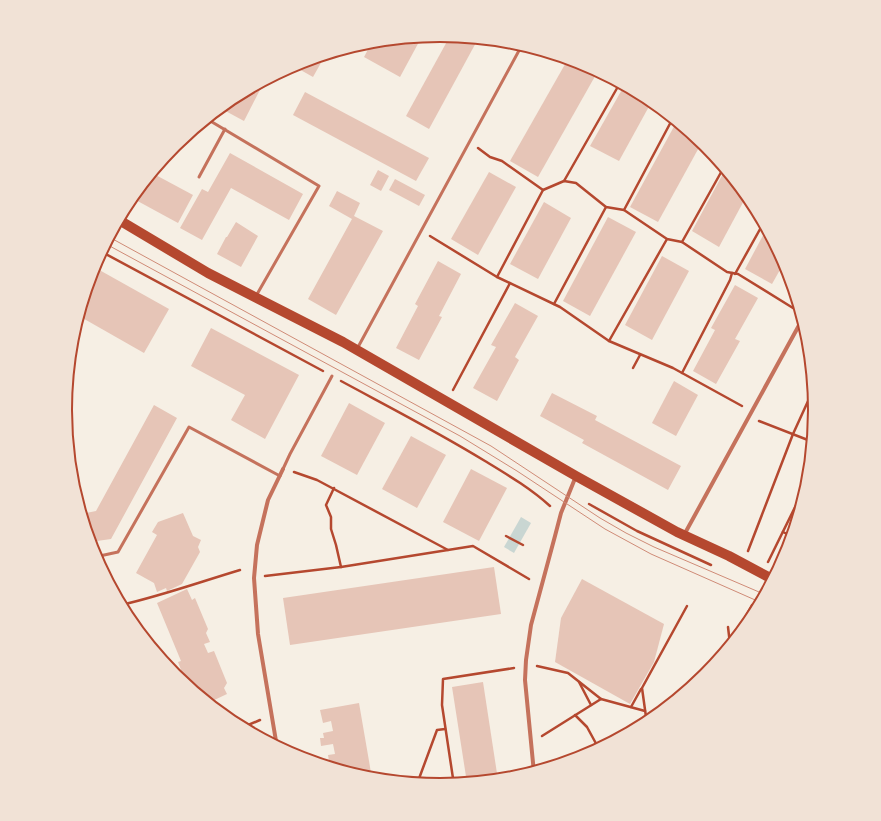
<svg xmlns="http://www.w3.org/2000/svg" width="881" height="821" font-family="'DejaVu Sans',sans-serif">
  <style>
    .water { fill: #c9d6d2 }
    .building { fill: #e6c5b7 }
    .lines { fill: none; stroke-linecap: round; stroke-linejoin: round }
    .path { stroke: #b5482f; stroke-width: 2.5 }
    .service { stroke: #c5725c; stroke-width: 3 }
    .minor { stroke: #c5725c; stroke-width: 4 }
    .primary { stroke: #b5482f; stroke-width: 10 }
    .tram { stroke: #cf8b77; stroke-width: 1 }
    .rim { fill: none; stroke: #b5482f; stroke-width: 2 }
  </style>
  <rect width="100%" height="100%" fill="#f6efe4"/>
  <path class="water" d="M521,517l10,6 -17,30 -10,-6z"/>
  <g class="building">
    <path d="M450,36l28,3 -49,90 -23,-13z"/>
    <path d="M415,38l5,2 -20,37 -36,-20 8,-15z"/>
    <path d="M316,58l6,3 -9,16 -16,-9 3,-5z"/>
    <path d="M568,59l16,5 14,7 -60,106 -28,-16z"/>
    <path d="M265,80l-21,41 -24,-13 12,-10z"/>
    <path d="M624,86l28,15 -33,60 -29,-15z"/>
    <path d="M305,92l124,66 -13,23 -123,-66z"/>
    <path d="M677,121l25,21 -44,80 -28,-15z"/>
    <path d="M230,153l73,41 -14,26 -58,-32 -29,52 -22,-12 22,-39 6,3z"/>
    <path d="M378,170l11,6 -8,15 -11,-6z"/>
    <path d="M725,170l22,25 -28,52 -27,-16z"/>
    <path d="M489,172l27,15 -38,68 -27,-16z"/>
    <path d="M152,173l41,22 -15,28 -46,-25z"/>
    <path d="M395,179l30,16 -6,11 -30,-16z"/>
    <path d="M337,191l23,12 -6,13 29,15 -47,84 -28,-16 44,-80 -23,-13z"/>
    <path d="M544,202l27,16 -33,61 -28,-15z"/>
    <path d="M608,217l28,15 -46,84 -27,-15z"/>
    <path d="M236,222l22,14 -17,31 -24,-13 9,-17h1z"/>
    <path d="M767,228l18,33 -13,23 -27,-15z"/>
    <path d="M662,256l27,15 -37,69 -27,-15z"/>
    <path d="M438,261l23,13 -22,42 3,1 -23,43 -23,-12 22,-42 -3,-2z"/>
    <path d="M94,267l75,42 -25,44 -65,-37z"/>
    <path d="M735,285l23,13 -23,41 5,2 -24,43 -23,-13 22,-41 -4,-2z"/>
    <path d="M515,303l23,13 -23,41 4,3 -22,41 -24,-13 23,-41 -5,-2z"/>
    <path d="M211,328l88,47 -34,64 -34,-19 14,-25 -54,-29z"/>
    <path d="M674,381l24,14 -22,41 -24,-13z"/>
    <path d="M552,393l45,23 -2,4 86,46 -13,24 -86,-47 2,-3 -44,-24z"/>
    <path d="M349,403l36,20 -28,52 -36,-19z"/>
    <path d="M154,405l23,13 -66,121 -21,3 -9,-28 15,-3z"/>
    <path d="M411,436l35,19 -29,53 -35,-19z"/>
    <path d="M471,469l36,19 -28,53 -36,-19z"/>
    <path d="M183,513l10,23 8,4 -3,7 2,5 -18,32 -15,7 -1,-3 -9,4 -3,-9 -18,-10 21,-38 -5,-3 6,-10z"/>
    <path d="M494,567l7,47 -211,31 -7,-47z"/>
    <path d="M582,579l82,45 -10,38 -24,42 -75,-42 6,-44z"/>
    <path d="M187,589l5,11 3,-2 13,31 -2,4 4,9 -6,2 4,9 6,-2 13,32 -3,5 3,6 -19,9 -26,-22 3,-1 -7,-18 3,-1 -24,-58z"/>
    <path d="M483,682l15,98 -31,3 -15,-96z"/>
    <path d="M359,703l10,58 3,18 -42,-12 -2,-12 7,-1 -2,-10 -12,2 -1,-8h4l-1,-5 10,-2 -2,-10 -8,2 -3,-13z"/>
  </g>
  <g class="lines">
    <g class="path">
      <path d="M478,148l12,9 12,4 41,29 21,-9 12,2 30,24 18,3 43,29 15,3 45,30 11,2 55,34"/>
      <path d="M564,181l56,-98"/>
      <path d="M624,210l49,-92"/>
      <path d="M430,236l67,41 63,30 49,34 64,27 69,38"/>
      <path d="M682,242l42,-75"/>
      <path d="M102,252l221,119"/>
      <path d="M735,274l29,-52"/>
      <path d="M497,277l46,-87"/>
      <path d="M554,304l52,-97"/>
      <path d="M609,341l58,-102"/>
      <path d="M633,368l7,-13"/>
      <path d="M682,373l48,-93 2,-7"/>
      <path d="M341,381c48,26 97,51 144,80 23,14 45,27 65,45"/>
      <path d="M453,390l57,-107"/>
      <path d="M759,421l54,21"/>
      <path d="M294,472l23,8 131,70"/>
      <path d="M334,488l-8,17 5,12v12l5,16 5,22"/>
      <path d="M800,497l4,2"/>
      <path d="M589,504l48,27 74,34"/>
      <path d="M783,532l10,5"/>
      <path d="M506,536l17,9"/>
      <path d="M748,551l45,-117 21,-46"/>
      <path d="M768,562l32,-65 10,-28"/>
      <path d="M265,576l76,-9 132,-21 56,33"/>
      <path d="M121,605c40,-9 79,-23 119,-35"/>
      <path d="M728,627l2,17"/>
      <path d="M730,645l22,-40"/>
      <path d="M537,666l31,7 33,26"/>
      <path d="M579,682l12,23"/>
      <path d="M631,707l10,-18"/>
      <path d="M575,715l12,12 12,22"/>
      <path d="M647,724l-5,-36 45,-82"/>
      <path d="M241,728l19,-8"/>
      <path d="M542,736l59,-37 44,12"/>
      <path d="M417,784l20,-54 8,-1"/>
      <path d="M454,785l-12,-80 1,-26 71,-11"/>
    </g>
    <g class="service">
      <path d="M207,119l112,67 -63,110"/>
      <path d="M199,177l26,-48"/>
      <path d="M357,349l165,-304"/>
      <path d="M283,469l7,-15 42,-78"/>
      <path d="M95,557l23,-5 71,-125 91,49"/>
    </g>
    <g class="minor">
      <path d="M684,535l119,-217"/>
      <path d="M277,747l-19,-113 -4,-56 3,-33 11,-45 15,-31"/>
      <path d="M534,773l-9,-93 1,-20 5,-35 24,-89 6,-23 15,-37"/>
    </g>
    <path class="primary" d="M119,220l89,53 135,69 233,134 101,56 52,24 45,24"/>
    <g class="tram">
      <path d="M109,237l382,209 109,72 26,15 28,14 112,48"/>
      <path d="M106,244l354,192 57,35 88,58 46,25 111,49"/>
    </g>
  </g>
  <path d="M0 0H881V821H0ZM72 410a368 368 0 1 1 736 0a368 368 0 1 1-736 0Z" fill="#f1e2d6" fill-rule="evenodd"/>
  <path class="rim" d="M72 410a368 368 0 1 1 736 0a368 368 0 1 1-736 0Z"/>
</svg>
